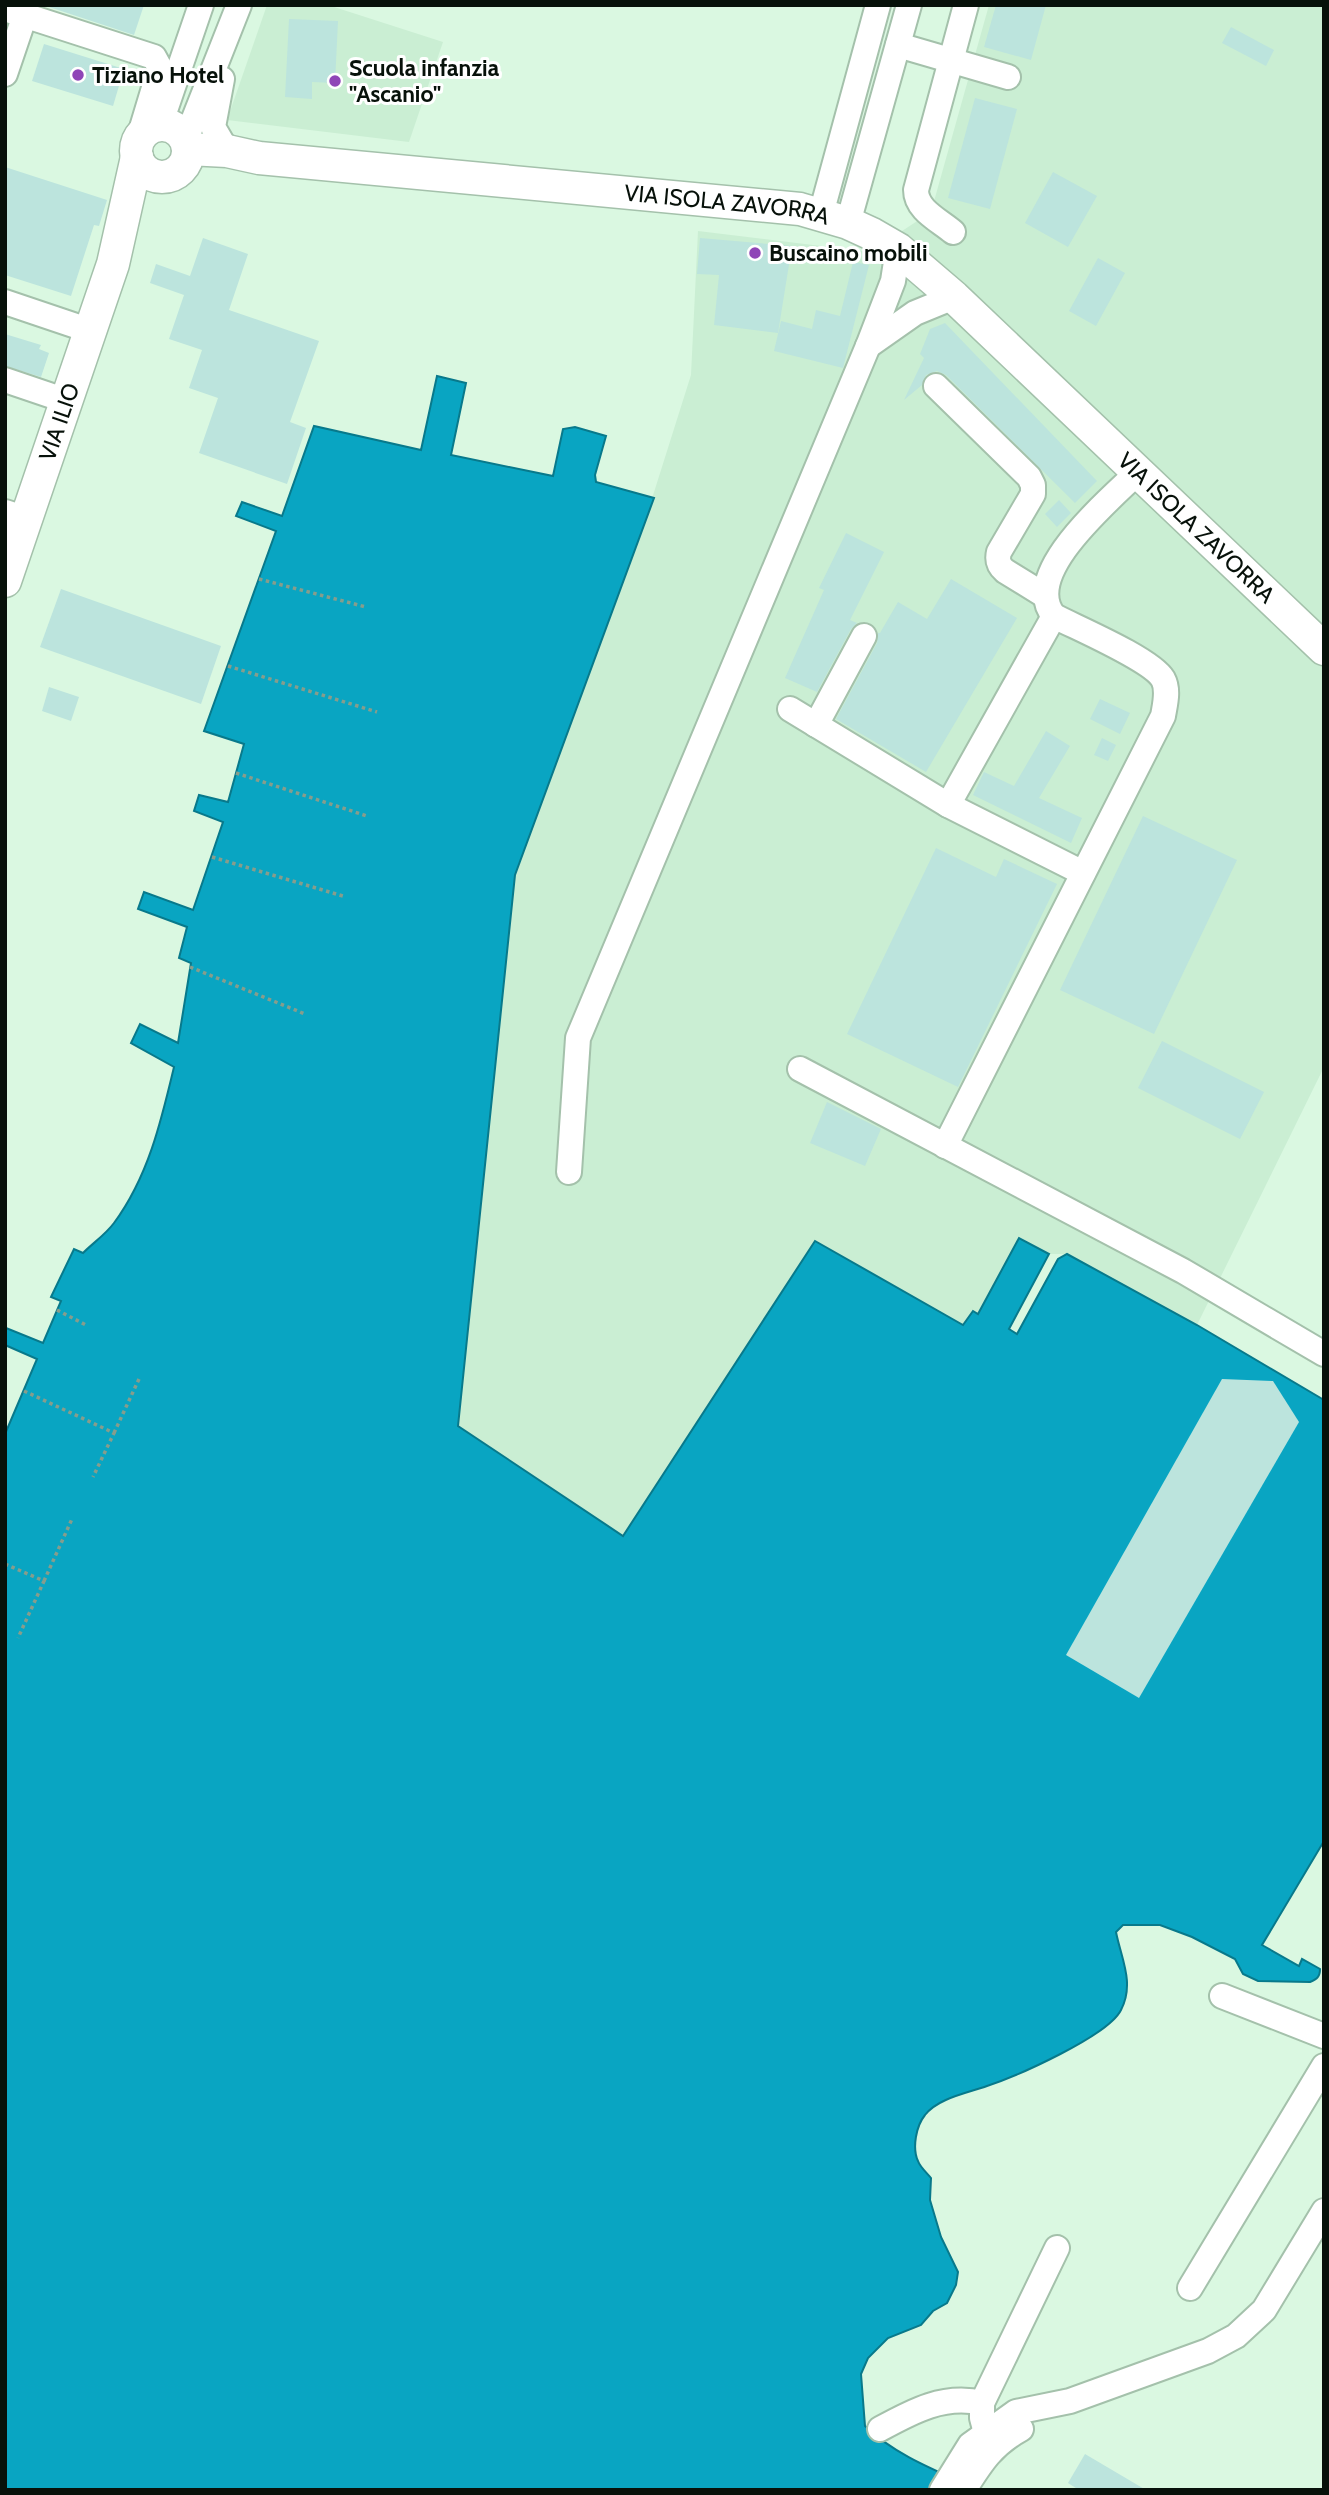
<svg xmlns="http://www.w3.org/2000/svg" width="1329" height="2495" font-family="Cabin,sans-serif">
  <style>
    .built { fill: #caeed3 }
    .water { fill: #09a5c2; stroke: #08798b; stroke-width: 2 }
    .building { fill: #bce4dd }
    .lines { fill: none; stroke-linecap: round; stroke-linejoin: round }
    .minor-casing { stroke: #a4c1ab; stroke-width: 28 }
    .major-casing { stroke: #a4c1ab; stroke-width: 35 }
    .path { stroke: #879d8c; stroke-width: 3.5; stroke-dasharray: 3.5 3.5; stroke-linecap: butt }
    .minor { stroke: #fff; stroke-width: 24 }
    .major { stroke: #fff; stroke-width: 32 }
    .poi-dot { fill: #8f45b7; stroke: #fff; stroke-width: 2.5 }
    .labels { text-anchor: middle; stroke-width: 6; stroke-linejoin: round; paint-order: stroke }
    .poi-label { font-size: 23px; font-weight: bold; fill: #07110a; stroke: #fff; text-anchor: start }
    .street-label { font-size: 23px; fill: #07110a; stroke: #fff }
  </style>
  <rect width="100%" height="100%" fill="#daf8e1"/>
  <g class="built">
    <path d="M267,5h61l115,37 -34,100 -182,-22z"/>
    <path d="M989,5h335v1062l-127,258 -130,-71h-18l-30,-16 -41,76 -15,11 -148,-83 -192,294 -165,-110 57,-551 122,-329 54,-171 7,-144 172,21 61,-40z"/>
  </g>
  <path class="water" d="M437,376l29,7 -15,72 102,21 10,-47 12,-2 31,9 -11,39 1,7 58,16 -139,377 -57,551 165,110 192,-295 148,84 10,-14 5,3 41,-76 30,16 -40,75 8,5 41,-75 9,-5 130,71 127,75v441l-62,104 37,21 3,-7 18,10c0,8 -3,10 -10,13l-52,-1 -15,-7 -8,-15 -43,-22 -32,-12h-37l-7,7c5,26 19,51 5,78 -13,26 -104,66 -134,76 -19,7 -49,12 -62,29 -9,11 -13,33 -7,46 2,6 9,12 13,17l-1,22 11,37 17,35 -2,13 -9,18 -14,8 -12,14 -33,13 -20,20 -7,16 4,52c31,30 75,46 114,64h-974v-1056l32,-75 -32,-14 1,-17 37,15 18,-42 -10,-4 23,-48 9,4c10,-10 23,-19 31,-30 34,-46 47,-101 60,-156l-43,-24 9,-19 38,19 13,-80 -12,-5 8,-31 -49,-18 6,-17 49,18 30,-88 -29,-11 5,-16 29,7 16,-58 -40,-13 72,-200 -40,-15 6,-14 40,14 32,-90 107,24z"/>
  <g class="building">
    <path d="M43,5h101l-10,30z"/>
    <path d="M996,5h50l-15,55 -47,-13z"/>
    <path d="M289,19l49,2 -3,62 -23,-1v17l-27,-2z"/>
    <path d="M1231,27l43,23 -8,16 -44,-23z"/>
    <path d="M44,44l80,25 -11,37 -81,-25z"/>
    <path d="M975,98l42,11 -27,100 -42,-11z"/>
    <path d="M5,167l102,33 -8,26 -5,-1 -23,71 -66,-21z"/>
    <path d="M1053,172l44,24 -29,51 -43,-24z"/>
    <path d="M203,238l45,16 -19,56 90,31 -29,81 16,6 -19,56 -88,-31 19,-55 -29,-10 13,-38 -33,-11 15,-44 -34,-12 6,-19 34,12z"/>
    <path d="M700,238l92,8 -14,87 -64,-8 5,-50 -22,-1z"/>
    <path d="M1098,258l27,15 -29,53 -27,-15z"/>
    <path d="M853,262l16,3 -26,103 -69,-17 7,-30 31,8 4,-19 24,6z"/>
    <path d="M945,323l152,158 -22,22 -129,-128 -9,-4 -11,4 -4,10 -18,15 20,-42 -4,-4 10,-25z"/>
    <path d="M5,334l36,11 -2,4 10,4 -8,24 -36,-11z"/>
    <path d="M1059,500l12,13 -14,14 -12,-13z"/>
    <path d="M846,533l38,19 -34,68 7,3 -6,6 -34,63 -32,-14 39,-88 -5,-2z"/>
    <path d="M951,579l66,39 -91,154 -90,-53 41,-76 1,-10h2l18,-31 29,17z"/>
    <path d="M61,589l160,57 -20,58 -161,-57z"/>
    <path d="M49,687l30,10 -8,24 -29,-10z"/>
    <path d="M1100,699l30,14 -10,21 -30,-15z"/>
    <path d="M1046,731l24,15 -31,52 43,20 -11,25 -98,-48 11,-23 30,14z"/>
    <path d="M1102,738l14,7 -8,16 -14,-6z"/>
    <path d="M1143,816l94,44 -83,174 -94,-44z"/>
    <path d="M936,848l60,29 8,-18 53,25 -99,203 -111,-53z"/>
    <path d="M1162,1041l102,51 -24,47 -102,-51z"/>
    <path d="M827,1102l54,27 -16,37 -55,-23z"/>
    <path d="M1222,1379l51,2 26,41 -160,276 -73,-43z"/>
    <path d="M1085,2454l61,36h-67l-11,-7z"/>
  </g>
  <g class="lines">
    <g class="minor-casing">
      <g id="minor">
        <path d="M5,9l149,48 6,11 -22,73"/>
        <path d="M898,45l110,32"/>
        <path d="M5,74l20,-59"/>
        <path d="M222,79l-9,48 14,24"/>
        <path d="M160,125l41,-120"/>
        <path d="M186,139l53,-134"/>
        <path d="M821,214l57,-209"/>
        <path d="M848,223l61,-218"/>
        <path d="M953,232c-14,-12 -37,-22 -37,-42l50,-185"/>
        <path d="M5,302l86,29"/>
        <path d="M868,346l47,-33 39,-16"/>
        <path d="M5,380l62,21"/>
        <path d="M936,386l93,91 4,8v9l-34,58c-2,8 -1,13 6,19l39,24"/>
        <path d="M5,512l21,7"/>
        <path d="M790,709l158,96 135,68"/>
        <path d="M816,725l48,-89"/>
        <path d="M948,805l106,-189"/>
        <path d="M800,1069l383,202 141,83"/>
        <path d="M945,1146l218,-430c2,-12 6,-26 0,-37 -12,-20 -86,-51 -109,-63 -35,-42 57,-117 85,-145"/>
        <path d="M569,1172l9,-134 290,-692 25,-65 5,-32"/>
        <path d="M1222,1996l102,40"/>
        <path d="M1190,2288l134,-222"/>
        <path d="M880,2429c33,-18 64,-35 102,-26"/>
        <path d="M986,2433l-4,-15v-15l75,-155"/>
        <path d="M942,2490l28,-45 46,-33 54,-11 138,-50 28,-15 28,-26 60,-99"/>
        <path d="M964,2490c17,-27 28,-45 57,-61"/>
      </g>
    </g>
    <g class="major-casing">
      <g id="major">
        <circle cx="162" cy="151" r="26"/>
        <path id="s1" d="M188,149l39,2 32,7 541,51 48,14 24,11 26,15 56,48 370,352"/>
        <path id="s2" d="M5,581l108,-317 24,-107"/>
      </g>
    </g>
    <g class="path">
      <path d="M259,579l107,28"/>
      <path d="M228,666l149,46"/>
      <path d="M236,773l131,43"/>
      <path d="M212,857l131,39"/>
      <path d="M190,967l115,47"/>
      <path d="M57,1310l29,15"/>
      <path d="M24,1391l90,42 -21,44"/>
      <path d="M114,1433l25,-54"/>
      <path d="M5,1564l39,17 -26,57"/>
      <path d="M44,1581l28,-62"/>
    </g>
    <use href="#minor" class="minor"/>
    <use href="#major" class="major"/>
  </g>
  <g class="poi-dot">
    <circle cx="78" cy="75" r="7"/>
    <circle cx="335" cy="81" r="7"/>
    <circle cx="755" cy="253" r="7"/>
  </g>
  <g class="labels">
    <g class="poi-label">
      <text x="349" y="76">Scuola infanzia<tspan x="349" dy="26">"Ascanio"</tspan></text>
      <text x="92" y="83">Tiziano Hotel</text>
      <text x="769" y="261">Buscaino mobili</text>
    </g>
    <g class="street-label">
      <text dy="8" stroke="none"><textPath href="#s1" startOffset="542">VIA ISOLA ZAVORRA</textPath></text>
      <text dy="8" stroke="none"><textPath href="#s2" startOffset="168">VIA ILIO</textPath></text>
      <text dy="8" stroke="none"><textPath href="#s1" startOffset="1130">VIA ISOLA ZAVORRA</textPath></text>
    </g>
  </g>
  <rect width="1329" height="2495" fill="none" stroke="#07110a" stroke-width="14"/>
</svg>
